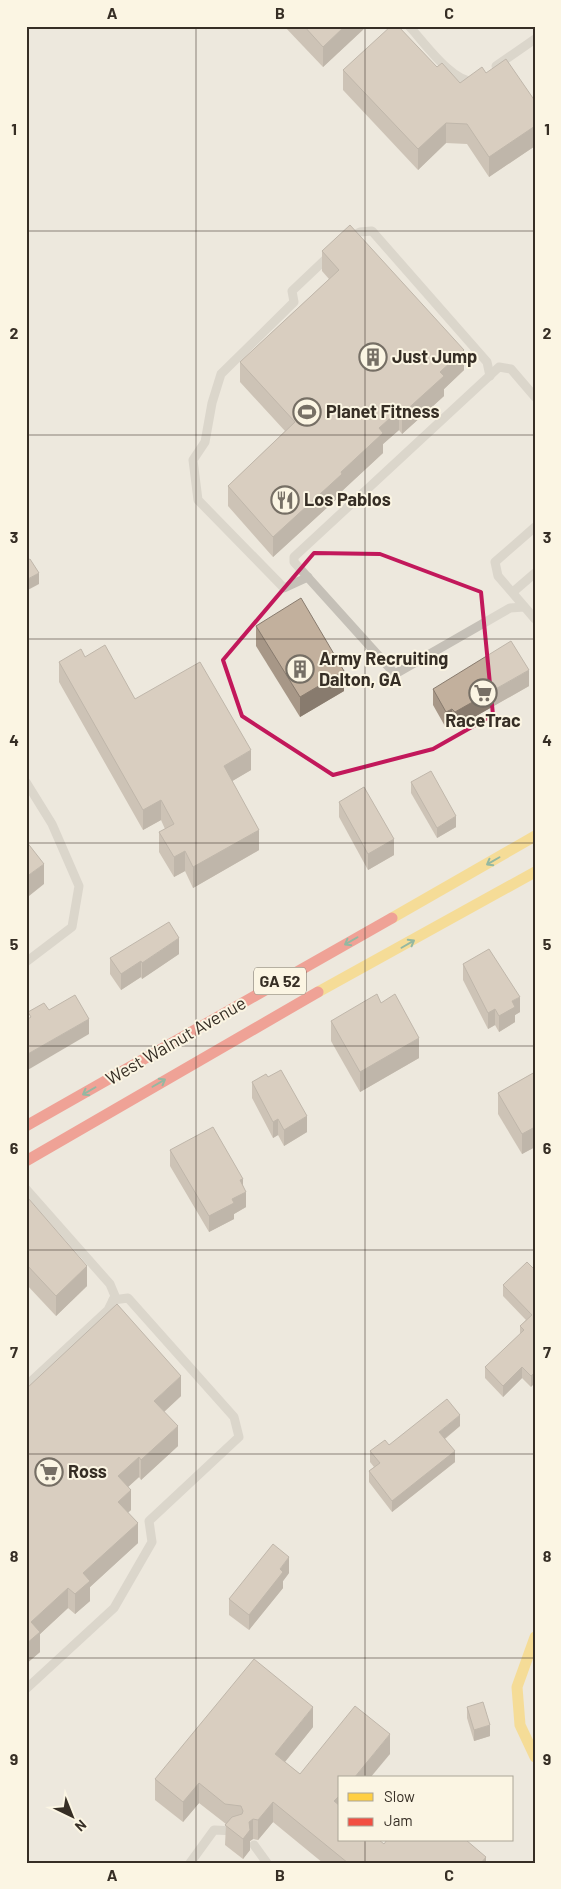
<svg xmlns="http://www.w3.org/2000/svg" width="561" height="1889" font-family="Barlow,sans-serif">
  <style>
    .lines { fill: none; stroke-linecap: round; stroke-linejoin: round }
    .lane { stroke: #c5c0b7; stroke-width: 9 }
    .slow { stroke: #ffcf43; stroke-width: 11 }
    .jam { stroke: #f24e42; stroke-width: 11 }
    .wall { fill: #a79787 }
    .shaded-wall { fill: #887b6e }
    .building { fill: #c2b09d; stroke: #887b6e }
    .oneway { stroke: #287e59 }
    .marked { fill: none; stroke: #c2185b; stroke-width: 4; stroke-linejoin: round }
    .grid { fill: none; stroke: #362e25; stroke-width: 1; stroke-opacity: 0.55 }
    .labels { text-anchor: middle; stroke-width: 4; stroke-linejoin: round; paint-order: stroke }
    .shield { fill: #fbf5e3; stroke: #716a5e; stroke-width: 1 }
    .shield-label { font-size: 16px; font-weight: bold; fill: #362e25 }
    .poi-label { font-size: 18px; font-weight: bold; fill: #362e25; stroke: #fbf5e3; text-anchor: start }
    .street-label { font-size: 18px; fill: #362e25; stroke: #fbf5e3 }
    .neatline { fill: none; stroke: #362e25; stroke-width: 2 }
    .grid-label { font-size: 16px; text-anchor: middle; font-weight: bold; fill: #362e25 }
  </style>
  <rect width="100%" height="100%" fill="#ede8dd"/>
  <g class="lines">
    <g class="lane">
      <path d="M409,26c15,16 44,58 66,55"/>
      <path d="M496,66l39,-27"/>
      <path d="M348,238l12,-6 12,-1 115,131 3,14"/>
      <path d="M535,527l-40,35 3,14 37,43"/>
      <path d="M308,577l-24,11 -86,-88 -5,-40 12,-18 7,-39 9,-29 73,-72 -2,-11 38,-36"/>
      <path d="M513,592l22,-19"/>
      <path d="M524,607l-14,1 -115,66 -101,-112v-5l205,-190 12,2 24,28"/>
      <path d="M26,782l26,42 27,62 -7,41 -46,35"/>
      <path d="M26,1189l84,95 5,12 -7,14 -82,76"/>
      <path d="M26,1689l88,-81 38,-66 -3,-21 90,-84 -5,-20 -106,-119 -15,2"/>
      <path d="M254,1845l13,18"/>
      <path d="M190,1863l24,-33 22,1"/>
    </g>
    <g class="slow">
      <path d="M392,918l143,-82"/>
      <path d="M318,992l217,-120"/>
      <path d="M535,1637l-18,50 3,38 15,32"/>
    </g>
    <g class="jam">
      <path d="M26,1126l366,-208"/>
      <path d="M26,1161l292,-169"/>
    </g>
  </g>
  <g class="wall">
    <path d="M284,26h83l-44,41z"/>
    <path d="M437,67l23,16 26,-10 49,28v45l-46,31 -22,-33 -21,-1 -28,27 -75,-80v-20z"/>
    <path d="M322,251l142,119 -20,19v7l-42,38 -3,-4 -16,14v9l-41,38v3l-69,63 -45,-51v-20l57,-55 -45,-49v-20l89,-83 -7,-8z"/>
    <path d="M256,626l88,65 -44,26 -44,-71z"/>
    <path d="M85,657l50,42 116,71 -19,11 27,69 -66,38 -8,-17 -11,6 -15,-25v-20l6,-3 -4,-9 -18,10 -84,-148v-20z"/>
    <path d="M529,686l-74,42 -3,-4 -6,4 -13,-23v-16z"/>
    <path d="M411,782l45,45 -19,11 -26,-45z"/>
    <path d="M339,802l55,53 -26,15 -29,-53z"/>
    <path d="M179,954l-37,25 -1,-2 -20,13 -11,-16v-16z"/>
    <path d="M463,964l57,48 -5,3v7l-16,10 -4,-7 -7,4 -25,-49z"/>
    <path d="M381,1003l38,55 -59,34 -29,-51v-20z"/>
    <path d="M535,1072v75l-13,7 -24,-40v-21z"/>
    <path d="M252,1082l55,50 -23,14 -6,-11 -5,3 -21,-40z"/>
    <path d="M170,1150l73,35 3,22 -12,7v5l-25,13 -39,-66z"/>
    <path d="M26,1200l61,86 -31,30 -30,-32z"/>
    <path d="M535,1270l-4,117 -9,-9 -19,19 -18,-19v-11l35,-33v-8l6,-6 -23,-24v-11z"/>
    <path d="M26,1389l155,7 -17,16 14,34 -37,34 -2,-3 -11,10 3,23 -3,2 10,31 -48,44v14l-15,13 -7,-6 -28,26v18l-14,12z"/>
    <path d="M460,1426l-15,13 10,23 -63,50 -23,-30v-11l5,-4 -4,-5v-11l19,-6z"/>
    <path d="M289,1573l-6,8v7l-34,42 -20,-15v-16z"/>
    <path d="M467,1707l23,29 -16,5 -7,-23z"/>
    <path d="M313,1727l-28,35 15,12 90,-20 -50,24v62l44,4 102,19h-163l-50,-41 -15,18 -5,-1 -3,2v9l-7,9 -18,-14 1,-21 -27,-21 -16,19 -28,-22v-21z"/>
  </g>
  <g class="shaded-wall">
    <path d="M345,26h22l-44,41v-20z"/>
    <path d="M446,123v20l-28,27v-21z"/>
    <path d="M535,126v20l-46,31v-20z"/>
    <path d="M464,350v20l-20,19v7l-42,38v-20l38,-42z"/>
    <path d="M399,410v20l-16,14v9l-41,38v3l-69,63v-20l68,-65 38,-44z"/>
    <path d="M39,573v11l-13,7v-11z"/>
    <path d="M529,670v16l-74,42v-16z"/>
    <path d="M344,671v20l-44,26v-20z"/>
    <path d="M452,709v15l-6,4v-16z"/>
    <path d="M251,750v20l-27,16v-20z"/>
    <path d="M161,800v20l-18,10v-20z"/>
    <path d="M456,816v11l-19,11v-10z"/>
    <path d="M259,830v20l-66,38v-21z"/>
    <path d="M394,839v16l-26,15v-16z"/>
    <path d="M185,851v20l-11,6v-20z"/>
    <path d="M44,864v20l-15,12v17l-3,2v-38z"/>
    <path d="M179,938v16l-37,25v-16z"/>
    <path d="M141,961v16l-20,13v-16z"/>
    <path d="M520,997v15l-5,3v7l-16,10v-16l13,-15z"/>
    <path d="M495,1009v16l-7,4v-16z"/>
    <path d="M89,1019v15l-63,37v-16z"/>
    <path d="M419,1038v20l-59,34v-20z"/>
    <path d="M307,1116v16l-23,14v-16z"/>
    <path d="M278,1119v16l-5,3v-16z"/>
    <path d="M535,1127v20l-13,7v-20z"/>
    <path d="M243,1179v14l3,-1v15l-12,7v5l-25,13v-16l31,-36z"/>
    <path d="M87,1266v20l-31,30v-20z"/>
    <path d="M522,1367v11l-19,19v-11z"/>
    <path d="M535,1372v11l-4,4v-11z"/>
    <path d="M181,1376v20l-27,25v-20z"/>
    <path d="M460,1415v11l-21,17v-11z"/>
    <path d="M178,1426v20l-37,34v-20z"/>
    <path d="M455,1451v11l-63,50v-11z"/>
    <path d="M139,1457v20l-21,19v-20z"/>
    <path d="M131,1490v20l-13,12v-20z"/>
    <path d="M138,1523v20l-48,44v14l-15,13v-20l8,-21z"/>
    <path d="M289,1557v16l-6,8v7l-34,42v-15l31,-46z"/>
    <path d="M68,1588v20l-28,26v18l-14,12v-20l5,-22z"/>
    <path d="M313,1707v20l-38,47v-20z"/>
    <path d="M490,1725v11l-16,5v-11z"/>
    <path d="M390,1734v20l-20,24h-16z"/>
    <path d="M199,1783v20l-16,19v-20z"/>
    <path d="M340,1795v20l-6,-14z"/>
    <path d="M273,1802v20l-15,18v-20z"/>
    <path d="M253,1819v20l-3,2v9l-7,9v-20l6,-17z"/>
    <path d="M486,1857v6h-5z"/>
  </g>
  <g class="building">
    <path d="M304,26h41l-22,21z"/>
    <path d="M391,26h7l39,41 5,-4 18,20 22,-16 4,6 20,-14 29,42v25l-46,31 -22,-33 -21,-1 -28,26 -75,-79z"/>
    <path d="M350,225l114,125 -24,22 4,4 -42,38 -3,-4 -20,18 4,5 -42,39 1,2 -69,63 -45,-51 67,-64 -55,-60 99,-92 -17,-19z"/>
    <path d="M30,559l9,14 -13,7v-19z"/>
    <path d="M301,598l43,73 -44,26 -44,-71z"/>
    <path d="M511,641l18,29 -74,42 -3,-3 -6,3 -13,-23z"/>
    <path d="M105,645l30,54 65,-37 51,88 -27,16 35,64 -66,37 -8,-16 -11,6 -15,-25 15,-8 -13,-24 -18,10 -84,-148 22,-13 4,8z"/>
    <path d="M431,771l25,45 -19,12 -26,-46z"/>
    <path d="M364,787l30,52 -26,15 -29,-52z"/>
    <path d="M26,841l18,23 -18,13z"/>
    <path d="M169,922l10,16 -37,25 -1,-2 -20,13 -11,-16z"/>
    <path d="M489,949l31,48 -8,4 3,6 -16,9 -4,-7 -7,4 -25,-49z"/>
    <path d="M377,994l4,9 14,-9 24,44 -59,34 -29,-51z"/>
    <path d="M75,995l14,24 -63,36v-35l5,-3 -3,-5 16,-9 5,7z"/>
    <path d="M281,1070l26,46 -23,14 -6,-11 -5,3 -21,-40 14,-8 2,3z"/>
    <path d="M535,1072v55l-13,7 -24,-41z"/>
    <path d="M213,1127l30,52 -3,1 6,12 -14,7 2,4 -25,13 -39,-66z"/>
    <path d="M28,1198l59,68 -31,30 -30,-32v-64z"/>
    <path d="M527,1262l8,8v102l-4,4 -9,-9 -19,19 -18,-19 39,-37 -4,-4 12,-11 -29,-30z"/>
    <path d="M117,1304l64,72 -27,25 24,25 -37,34 -2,-3 -21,19 13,14 -13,12 20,21 -55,50 7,8 -15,13 -7,-6 -37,34 9,10 -14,12v-255z"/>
    <path d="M447,1399l13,16 -21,17 16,19 -63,50 -23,-30 11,-8 -10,-12 15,-11 4,5z"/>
    <path d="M273,1544l16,13 -9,12 3,3 -34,43 -20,-16z"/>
    <path d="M254,1659l59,48 -38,47 25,20 55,-68 35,28 -36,44h-14v17l-6,6 6,5v34h39l5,4 3,-4h79l20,17 -5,6h-133l-75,-61 -15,18 -5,-1 -4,3 1,8 -7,9 -18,-14 7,-8 10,-3 1,-3 -2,-5 -16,-2 -26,-21 -16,19 -28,-23z"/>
    <path d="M483,1702l7,23 -16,5 -7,-23z"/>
  </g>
  <defs><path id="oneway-shaft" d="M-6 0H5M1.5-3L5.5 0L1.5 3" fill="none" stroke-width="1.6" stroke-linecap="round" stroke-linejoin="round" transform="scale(1.25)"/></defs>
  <g class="oneway">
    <use href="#oneway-shaft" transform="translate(493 861) rotate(150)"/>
    <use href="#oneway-shaft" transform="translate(351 941) rotate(150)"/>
    <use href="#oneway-shaft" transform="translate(408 944) rotate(-30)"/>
    <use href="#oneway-shaft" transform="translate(159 1083) rotate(-30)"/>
    <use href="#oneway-shaft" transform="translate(89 1091) rotate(150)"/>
  </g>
  <path d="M0 0H561V1889H0ZM314,553l66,1 101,38 12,123 -60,34 -100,26 -91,-59 -19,-56z" fill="#ede8dd" fill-opacity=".55" fill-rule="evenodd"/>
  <path class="marked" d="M314,553l66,1 101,38 12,123 -60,34 -100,26 -91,-59 -19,-56z"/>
  <path class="grid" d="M196,26v1837M365,26v1752M26,231h509M26,435h509M26,639h509M26,843h509M26,1046h509M26,1250h509M26,1454h509M26,1658h509M365,1840v23"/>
  <defs>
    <g id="building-ring" transform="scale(1.4375)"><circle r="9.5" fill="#fbf5e3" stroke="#766f65" stroke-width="1.5"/><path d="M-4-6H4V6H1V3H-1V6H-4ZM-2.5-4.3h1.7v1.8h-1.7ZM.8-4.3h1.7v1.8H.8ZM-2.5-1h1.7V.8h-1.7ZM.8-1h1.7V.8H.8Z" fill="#766f65"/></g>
    <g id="stadium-ring" transform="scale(1.4375)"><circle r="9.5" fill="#fbf5e3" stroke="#766f65" stroke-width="1.5"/><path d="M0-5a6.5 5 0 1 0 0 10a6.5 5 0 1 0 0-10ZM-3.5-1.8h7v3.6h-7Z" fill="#766f65"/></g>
    <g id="restaurant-ring" transform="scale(1.4375)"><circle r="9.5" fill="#fbf5e3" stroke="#766f65" stroke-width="1.5"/><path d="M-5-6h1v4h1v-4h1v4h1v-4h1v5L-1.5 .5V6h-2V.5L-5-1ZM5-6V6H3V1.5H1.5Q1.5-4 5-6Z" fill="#766f65"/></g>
    <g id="supermarket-ring" transform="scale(1.4375)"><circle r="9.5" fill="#fbf5e3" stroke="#766f65" stroke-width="1.5"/><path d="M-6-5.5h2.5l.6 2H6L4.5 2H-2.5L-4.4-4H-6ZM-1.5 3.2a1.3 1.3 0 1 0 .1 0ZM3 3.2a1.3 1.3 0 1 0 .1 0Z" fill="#766f65"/></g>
  </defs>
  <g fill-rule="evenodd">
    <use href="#building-ring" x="373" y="357"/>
    <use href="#stadium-ring" x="307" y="412"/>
    <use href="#restaurant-ring" x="285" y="500"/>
    <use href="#building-ring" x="300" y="669"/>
    <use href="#supermarket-ring" x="483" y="693"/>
    <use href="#supermarket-ring" x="49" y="1472"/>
  </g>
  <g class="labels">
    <rect class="shield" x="254" y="967.5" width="52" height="27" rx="4"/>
    <g class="shield-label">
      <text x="280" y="987">GA 52</text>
    </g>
    <g class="poi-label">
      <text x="392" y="363">Just Jump</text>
      <text x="326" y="418">Planet Fitness</text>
      <text x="304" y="506">Los Pablos</text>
      <text x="319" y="665">Army Recruiting<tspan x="319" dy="21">Dalton, GA</tspan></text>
      <text x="483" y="727" text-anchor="middle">RaceTrac</text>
      <text x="68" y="1478">Ross</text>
    </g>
    <g class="street-label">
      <text transform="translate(176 1041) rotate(-30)" y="6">West Walnut Avenue</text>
    </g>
  </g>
  <rect width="561" height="1889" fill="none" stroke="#fbf5e3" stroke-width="55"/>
  <rect x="338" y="1776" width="175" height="65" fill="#fbf5e3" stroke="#aca597"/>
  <rect x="348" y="1793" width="25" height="8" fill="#ffcf43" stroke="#aca597"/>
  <text x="384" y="1802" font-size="15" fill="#362e25">Slow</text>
  <rect x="348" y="1818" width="25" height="8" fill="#f24e42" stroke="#aca597"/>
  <text x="384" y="1826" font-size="15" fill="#362e25">Jam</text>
  <g transform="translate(72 1816) rotate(137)" stroke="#fbf5e3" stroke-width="4" paint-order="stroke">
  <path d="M0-4L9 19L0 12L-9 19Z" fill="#362e25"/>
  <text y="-8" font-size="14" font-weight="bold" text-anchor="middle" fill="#362e25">N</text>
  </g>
  <rect x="28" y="28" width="506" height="1834" class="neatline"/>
  <g class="grid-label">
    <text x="112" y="19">A</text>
    <text x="280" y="19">B</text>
    <text x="449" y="19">C</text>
    <text x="14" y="135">1</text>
    <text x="547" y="135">1</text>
    <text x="14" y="339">2</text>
    <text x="547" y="339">2</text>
    <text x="14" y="543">3</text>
    <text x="547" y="543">3</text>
    <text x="14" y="746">4</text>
    <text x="547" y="746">4</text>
    <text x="14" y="950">5</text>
    <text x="547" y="950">5</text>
    <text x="14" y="1154">6</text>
    <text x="547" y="1154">6</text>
    <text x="14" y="1358">7</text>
    <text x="547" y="1358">7</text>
    <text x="14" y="1562">8</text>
    <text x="547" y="1562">8</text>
    <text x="14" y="1765">9</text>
    <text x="547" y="1765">9</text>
    <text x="112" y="1881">A</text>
    <text x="280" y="1881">B</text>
    <text x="449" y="1881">C</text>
  </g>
</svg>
